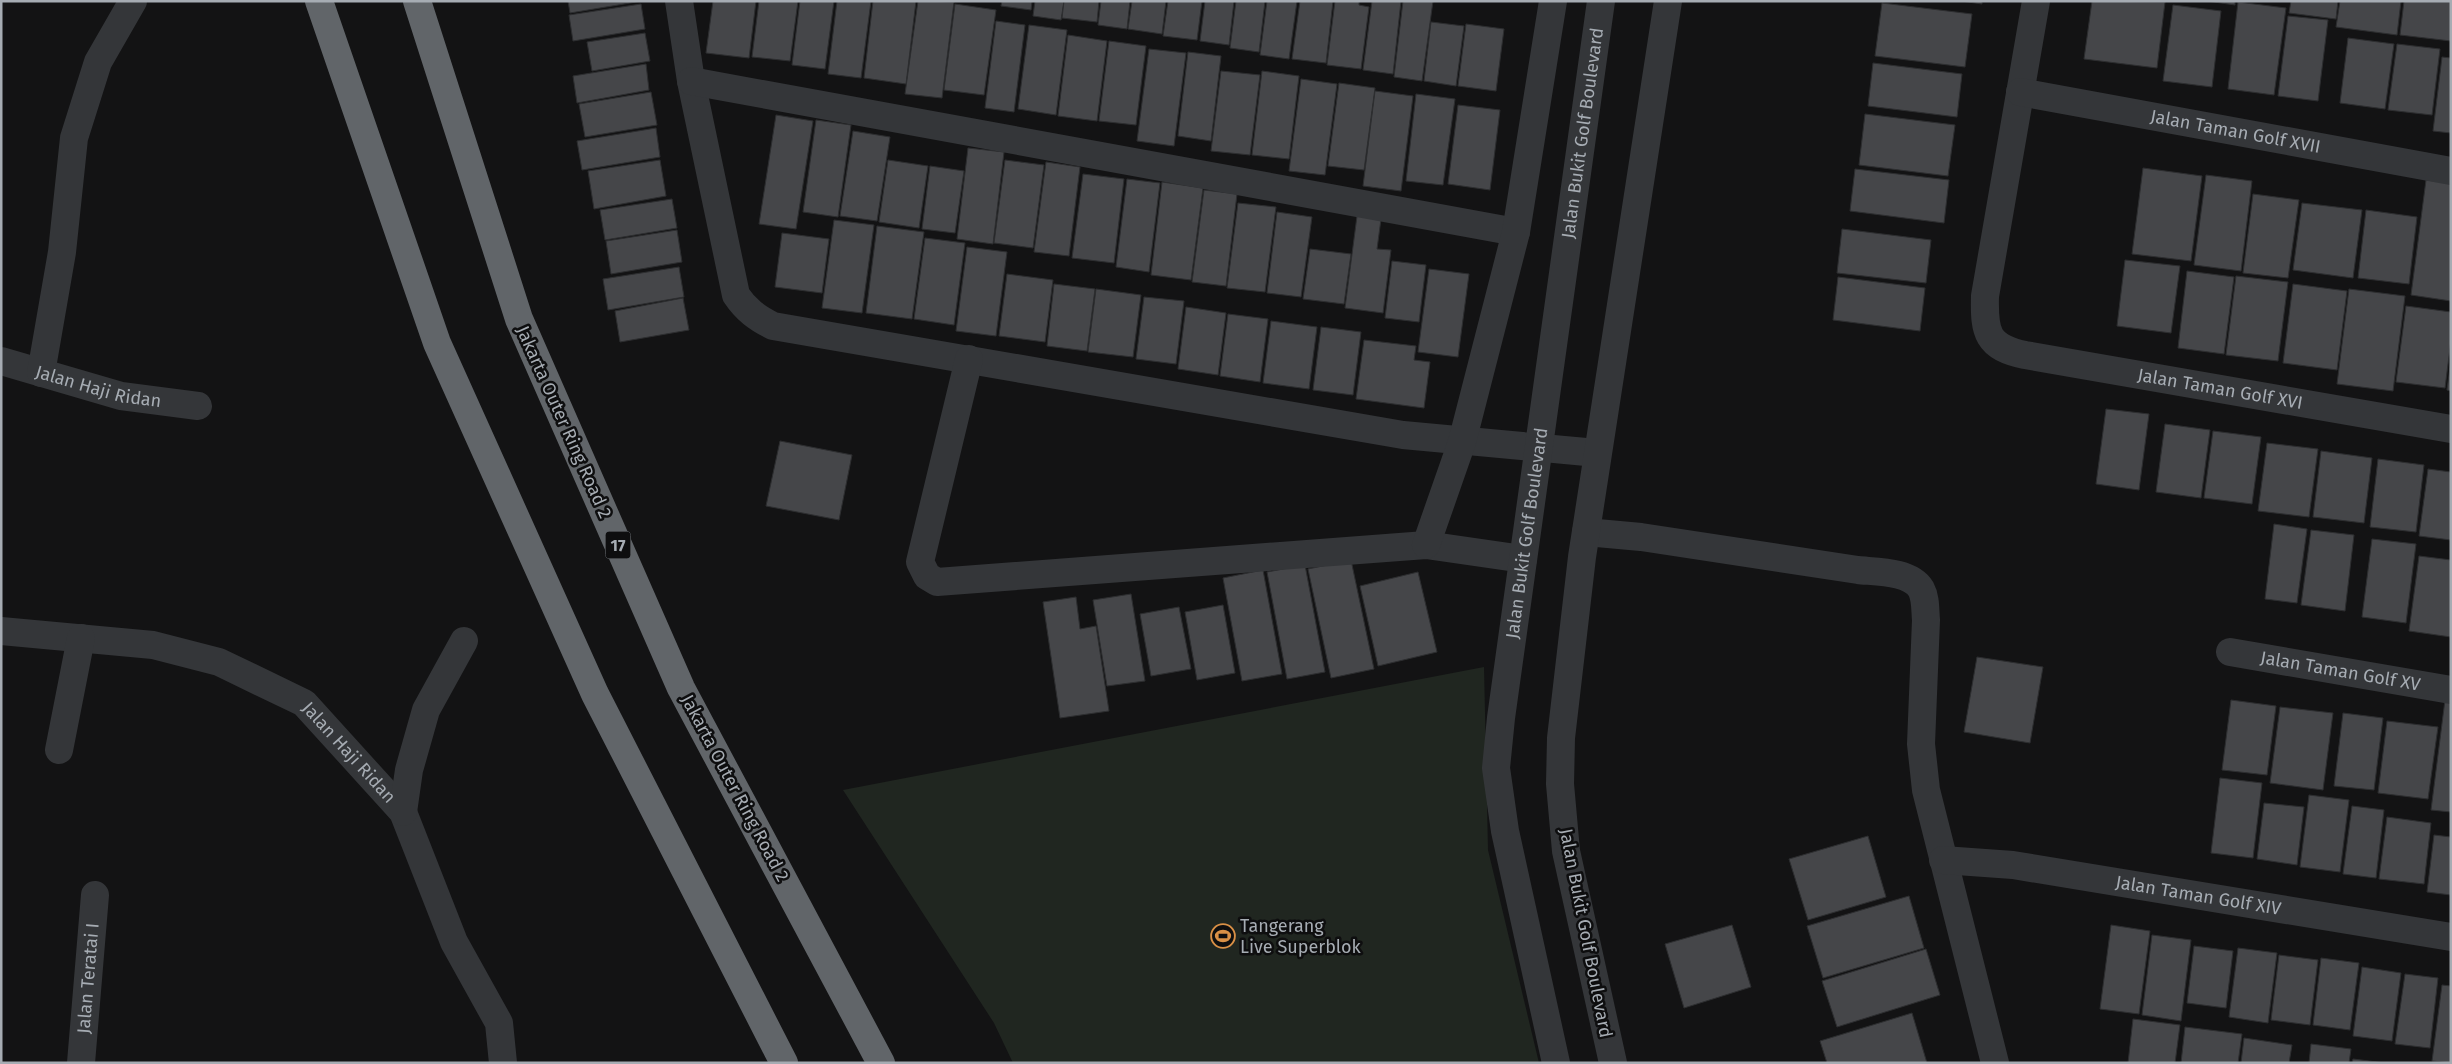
<svg xmlns="http://www.w3.org/2000/svg" width="2452" height="1064" font-family="'Fira Sans',sans-serif">
  <style>
    .green { fill: #202620 }
    .building { fill: #454649; stroke: #2d2e30 }
    .lines { fill: none; stroke-linecap: round; stroke-linejoin: round }
    .street { stroke: #343639; stroke-width: 28 }
    .highway { stroke: #616569; stroke-width: 28 }
    .labels { text-anchor: middle; stroke-width: 5; stroke-linejoin: round; paint-order: stroke }
    .shield { fill: #0e0e0f; stroke: #787d82; stroke-width: 1 }
    .shield-label { font-size: 16px; font-weight: bold; fill: #a6acb3 }
    .street-label { font-size: 18px; fill: #a6acb3; stroke: #0e0e0f }
    .poi-label { font-size: 18px; fill: #a6acb3; stroke: #0e0e0f; text-anchor: start }
  </style>
  <rect width="100%" height="100%" fill="#131314"/>
  <path class="green" d="M1484,667l4,183 51,213h-526l-19,-40 -151,-233z"/>
  <g class="building">
    <path d="M568,1h74l-72,12z"/>
    <path d="M713,1h43l-7,57 -43,-5z"/>
    <path d="M759,1h39l-8,60 -38,-4z"/>
    <path d="M800,1h34l-9,68 -33,-4z"/>
    <path d="M837,1h34l-10,77 -33,-4z"/>
    <path d="M873,1h43l-10,83 -42,-6z"/>
    <path d="M918,1l36,1 -12,96 -37,-4z"/>
    <path d="M1002,1h30l-1,9 -30,-4z"/>
    <path d="M1035,1h29l-3,19 -28,-4z"/>
    <path d="M1064,1h35l-2,21 -35,-4z"/>
    <path d="M1101,1h29l-3,28 -29,-4z"/>
    <path d="M1132,1h34l-4,33 -34,-5z"/>
    <path d="M1168,1h34l-5,39 -34,-4z"/>
    <path d="M1205,1h29l-5,44 -29,-4z"/>
    <path d="M1236,1h29l-6,51 -29,-4z"/>
    <path d="M1267,1h30l-8,58 -29,-4z"/>
    <path d="M1300,1h33l-7,62 -34,-4z"/>
    <path d="M1335,1h24v4l10,2 -8,62 -34,-4z"/>
    <path d="M1372,1h29l-8,73 -30,-4z"/>
    <path d="M1403,1h30l-11,80 -28,-4z"/>
    <path d="M1961,1h21v3z"/>
    <path d="M2092,1l73,1 -8,66 -73,-9z"/>
    <path d="M2207,1h28v4z"/>
    <path d="M2291,1h47l-2,18 -47,-6z"/>
    <path d="M2340,1h61l-4,34 -61,-8z"/>
    <path d="M2404,1h47v40l-51,-6z"/>
    <path d="M2238,2l48,6 -12,87 -46,-6z"/>
    <path d="M1882,3l90,11 -7,53 -90,-11z"/>
    <path d="M641,4l4,25 -72,12 -4,-26z"/>
    <path d="M955,4l41,6 -12,85 -40,-5z"/>
    <path d="M2173,5l48,6 -9,76 -49,-6z"/>
    <path d="M2288,16l40,4 -10,81 -40,-5z"/>
    <path d="M996,21l29,4 -11,87 -29,-4z"/>
    <path d="M1431,22l33,4 -8,60 -32,-5z"/>
    <path d="M1466,24l38,5 -8,62 -38,-5z"/>
    <path d="M1029,25l38,5 -11,85 -38,-6z"/>
    <path d="M645,33l5,28 -58,10 -5,-29z"/>
    <path d="M1068,35l39,6 -10,80 -39,-5z"/>
    <path d="M2348,38l46,6 -9,65 -45,-6z"/>
    <path d="M1109,41l37,5 -10,79 -37,-4z"/>
    <path d="M2397,44l43,5 -8,66 -44,-5z"/>
    <path d="M1149,49l37,4 -12,93 -37,-5z"/>
    <path d="M1188,52l33,4 -10,85 -33,-5z"/>
    <path d="M2442,57l9,1v75l-18,-2z"/>
    <path d="M1873,63l89,11 -5,43 -89,-11z"/>
    <path d="M646,64l3,26 -72,13 -4,-27z"/>
    <path d="M1221,71l39,4 -10,80 -39,-4z"/>
    <path d="M1262,71l37,5 -10,83 -37,-4z"/>
    <path d="M1301,79l36,5 -12,91 -36,-4z"/>
    <path d="M1339,83l36,5 -11,82 -36,-4z"/>
    <path d="M1375,91l38,5 -12,95 -38,-5z"/>
    <path d="M651,92l6,33 -72,12 -6,-33z"/>
    <path d="M1416,94l39,5 -12,86 -37,-4z"/>
    <path d="M1458,105l42,5 -10,80 -42,-6z"/>
    <path d="M1865,114l90,11 -7,51 -89,-11z"/>
    <path d="M776,115l37,6 -17,108 -37,-5z"/>
    <path d="M816,120l35,5 -13,92 -35,-5z"/>
    <path d="M656,128l4,29 -78,13 -5,-29z"/>
    <path d="M853,131l37,6 -13,84 -37,-5z"/>
    <path d="M968,148l36,4 -11,92 -36,-5z"/>
    <path d="M660,160l6,36 -72,13 -6,-38z"/>
    <path d="M888,160l40,6 -9,62 -40,-6z"/>
    <path d="M1005,160l39,5 -11,83 -39,-5z"/>
    <path d="M1046,162l34,5 -11,89 -35,-4z"/>
    <path d="M930,166l34,5 -9,62 -33,-4z"/>
    <path d="M2143,168l59,8 -11,85 -59,-7z"/>
    <path d="M1855,169l94,11 -5,43 -94,-12z"/>
    <path d="M1083,174l41,5 -10,84 -42,-5z"/>
    <path d="M2206,175l46,6 -11,90 -47,-6z"/>
    <path d="M1127,179l33,4 -11,89 -33,-5z"/>
    <path d="M2426,180l25,3v118l-40,-6z"/>
    <path d="M1162,182l41,6 -12,92 -40,-5z"/>
    <path d="M1204,190l33,4 -11,92 -34,-4z"/>
    <path d="M2253,194l46,6 -11,78 -45,-5z"/>
    <path d="M672,199l5,29 -72,12 -5,-30z"/>
    <path d="M1238,203l38,4 -11,85 -38,-4z"/>
    <path d="M2302,203l60,7 -9,68 -60,-8z"/>
    <path d="M2366,210l51,7 -8,67 -51,-6z"/>
    <path d="M1277,212l35,5 -11,80 -34,-4z"/>
    <path d="M1357,216l24,3 -4,30 14,1 -8,63 -38,-5z"/>
    <path d="M834,220l40,5 -12,88 -40,-5z"/>
    <path d="M877,226l47,6 -12,87 -46,-6z"/>
    <path d="M1842,229l89,11 -5,43 -89,-10z"/>
    <path d="M677,230l5,32 -71,12 -5,-33z"/>
    <path d="M782,233l47,6 -7,54 -47,-6z"/>
    <path d="M925,238l40,5 -11,82 -40,-6z"/>
    <path d="M967,247l40,5 -11,84 -40,-5z"/>
    <path d="M1310,249l41,5 -7,50 -41,-5z"/>
    <path d="M2125,260l55,6 -9,67 -54,-7z"/>
    <path d="M1392,261l34,4 -7,57 -34,-4z"/>
    <path d="M679,267l5,30 -76,13 -5,-31z"/>
    <path d="M1429,269l40,5 -11,83 -40,-5z"/>
    <path d="M2187,271l47,6 -10,77 -46,-6z"/>
    <path d="M1007,274l46,6 -8,62 -46,-6z"/>
    <path d="M2236,276l52,6 -10,79 -52,-6z"/>
    <path d="M1838,277l87,11 -5,43 -87,-11z"/>
    <path d="M1054,284l41,5 -8,62 -40,-5z"/>
    <path d="M2293,284l54,7 -10,79 -54,-7z"/>
    <path d="M1096,289l45,6 -8,62 -45,-5z"/>
    <path d="M2349,289l56,7 -12,95 -56,-7z"/>
    <path d="M1144,297l40,4 -8,63 -40,-5z"/>
    <path d="M683,298l6,32 -69,12 -5,-31z"/>
    <path d="M2406,306l45,6v28l-6,48 -49,-6z"/>
    <path d="M1186,307l40,6 -8,62 -40,-6z"/>
    <path d="M1228,314l40,5 -8,63 -40,-6z"/>
    <path d="M1271,321l46,6 -8,62 -46,-6z"/>
    <path d="M1321,327l40,5 -8,63 -40,-5z"/>
    <path d="M1364,340l52,6 -2,14 16,2 -6,46 -68,-9z"/>
    <path d="M2451,360v31l-4,-1z"/>
    <path d="M2106,409l43,5 -10,76 -43,-6z"/>
    <path d="M2165,424l45,6 -9,68 -45,-6z"/>
    <path d="M2213,431l48,6 -9,67 -48,-6z"/>
    <path d="M780,441l72,14 -13,65 -73,-14z"/>
    <path d="M2267,443l51,6 -9,68 -51,-6z"/>
    <path d="M2321,451l51,7 -8,65 -51,-6z"/>
    <path d="M2378,459l46,6 -8,67 -46,-5z"/>
    <path d="M2428,469l23,3v68l-32,-4z"/>
    <path d="M2274,524l33,5 -10,74 -32,-4z"/>
    <path d="M2311,530l43,5 -9,76 -44,-6z"/>
    <path d="M2372,539l44,5 -10,79 -44,-6z"/>
    <path d="M2419,556l32,4v77l-42,-6z"/>
    <path d="M1351,560l23,109 -43,9 -23,-109z"/>
    <path d="M1305,565l20,107 -38,7 -20,-107z"/>
    <path d="M1263,570l19,104 -40,7 -19,-103z"/>
    <path d="M1418,572l19,80 -59,14 -18,-80z"/>
    <path d="M1131,594l14,87 -38,5 -14,-86z"/>
    <path d="M1076,597l4,32 16,-3 13,85 -49,7 -17,-116z"/>
    <path d="M1223,605l12,68 -38,7 -12,-68z"/>
    <path d="M1179,607l12,62 -40,7 -11,-62z"/>
    <path d="M1977,657l66,10 -13,76 -66,-11z"/>
    <path d="M2231,700l45,6 -9,69 -45,-5z"/>
    <path d="M2445,700l6,1v111l-20,-2z"/>
    <path d="M2280,707l53,6 -10,77 -53,-7z"/>
    <path d="M2343,713l40,5 -9,72 -40,-4z"/>
    <path d="M2387,721l51,6 -10,72 -50,-6z"/>
    <path d="M2220,778l42,5 -9,75 -42,-5z"/>
    <path d="M2309,795l40,5 -9,72 -40,-5z"/>
    <path d="M2264,803l40,4 -7,58 -40,-6z"/>
    <path d="M2352,806l32,4 -8,68 -33,-4z"/>
    <path d="M2387,817l44,6 -7,61 -45,-5z"/>
    <path d="M2434,835l17,2v58l-24,-3z"/>
    <path d="M1868,836l18,61 -78,23 -19,-61z"/>
    <path d="M1909,896l15,52 -101,30 -16,-52z"/>
    <path d="M1732,925l19,62 -67,21 -19,-64z"/>
    <path d="M2111,925l39,6 -11,83 -39,-5z"/>
    <path d="M2152,935l39,5 -10,81 -39,-6z"/>
    <path d="M2194,946l39,5 -7,57 -39,-5z"/>
    <path d="M2238,948l39,5 -9,70 -39,-6z"/>
    <path d="M1926,949l14,46 -103,32 -15,-46z"/>
    <path d="M2279,955l39,5 -8,65 -39,-5z"/>
    <path d="M2321,958l38,5 -9,67 -37,-5z"/>
    <path d="M2362,967l39,6 -9,68 -39,-5z"/>
    <path d="M2405,974l33,4 -8,70 -35,-4z"/>
    <path d="M2442,985l9,1v77l-19,-2z"/>
    <path d="M1912,1013l15,50h-100l-7,-22z"/>
    <path d="M2133,1019l47,6 -5,38h-47z"/>
    <path d="M2185,1027l57,7 -4,29h-57z"/>
    <path d="M2244,1038l48,7 -3,18h-48z"/>
    <path d="M2311,1044l40,5 -2,14h-40z"/>
    <path d="M2353,1059l32,4h-33z"/>
  </g>
  <g class="lines">
    <g class="street">
      <path d="M679,1l12,80 45,214c10,15 21,23 37,31l630,109 194,18"/>
      <path id="s1" d="M2036,1l-51,295c-1,37 2,51 40,59l426,74"/>
      <path d="M691,81l825,151"/>
      <path id="s2" d="M2020,92l431,79"/>
      <path d="M969,359l-49,203 7,14 10,6 489,-37 97,14"/>
      <path id="s3" d="M1,361l120,35 77,10"/>
      <path d="M41,373l21,-121 12,-114 24,-76 35,-61"/>
      <path d="M1586,532l55,5 217,33c18,2 52,1 63,19 5,9 4,21 5,31l-5,124 5,46 69,273"/>
      <path d="M1426,545l36,-103 54,-210 37,-231"/>
      <path id="s4" d="M1,631l152,14 66,17 85,41 99,109 51,130 45,81 4,40"/>
      <path id="s5" d="M2230,652l221,38"/>
      <path d="M59,750l22,-112"/>
      <path d="M403,812l6,-42 17,-60 38,-69"/>
      <path id="s6" d="M1943,860l70,5 438,72"/>
      <path id="s7" d="M81,1063l14,-168"/>
      <path id="s8" d="M1556,1063l-51,-232 -9,-63 5,-50 100,-717"/>
      <path d="M1613,1063l-47,-212 -6,-67 1,-46 21,-181 86,-556"/>
    </g>
    <g class="highway">
      <path d="M319,1l118,342 158,351 189,369"/>
      <path d="M417,1l102,318 162,369 200,375"/>
    </g>
  </g>
  <defs>
    <g id="stadium-ring" transform="scale(1.25)"><circle r="9.5" fill="#0e0e0f" stroke="#d99046" stroke-width="1.5"/><path d="M0-5a6.5 5 0 1 0 0 10a6.5 5 0 1 0 0-10ZM-3.5-1.8h7v3.6h-7Z" fill="#d99046"/></g>
  </defs>
  <g fill-rule="evenodd">
    <use href="#stadium-ring" x="1223" y="936"/>
  </g>
  <g class="labels">
    <rect class="shield" x="605.5" y="531.5" width="25" height="27" rx="4"/>
    <g class="shield-label">
      <text x="618" y="551">17</text>
    </g>
    <g class="street-label">
      <text dy="6" stroke="none"><textPath href="#s8" startOffset="942">Jalan Bukit Golf Boulevard</textPath></text>
      <text dy="6" stroke="none"><textPath href="#s2" startOffset="219">Jalan Taman Golf XVII</textPath></text>
      <text dy="6" stroke="none"><textPath href="#s3" startOffset="101">Jalan Haji Ridan</textPath></text>
      <text dy="6" stroke="none"><textPath href="#s1" startOffset="579">Jalan Taman Golf XVI</textPath></text>
      <text transform="translate(564 422) rotate(66)" y="6">Jakarta Outer Ring Road 2</text>
      <text dy="6" stroke="none"><textPath href="#s8" startOffset="538">Jalan Bukit Golf Boulevard</textPath></text>
      <text dy="6" stroke="none"><textPath href="#s5" startOffset="112">Jalan Taman Golf XV</textPath></text>
      <text dy="6" stroke="none"><textPath href="#s4" startOffset="382">Jalan Haji Ridan</textPath></text>
      <text transform="translate(735 788) rotate(62)" y="6">Jakarta Outer Ring Road 2</text>
      <text dy="6" stroke="none"><textPath href="#s6" startOffset="258">Jalan Taman Golf XIV</textPath></text>
      <text transform="translate(1586 933) rotate(79)" y="6">Jalan Bukit Golf Boulevard</text>
      <text dy="6" stroke="none"><textPath href="#s7" startOffset="85">Jalan Teratai I</textPath></text>
    </g>
    <g class="poi-label">
      <text x="1240" y="932">Tangerang<tspan x="1240" dy="21">Live Superblok</tspan></text>
    </g>
  </g>
  <rect width="2452" height="1064" fill="none" stroke="#a6acb3" stroke-width="5"/>
</svg>
